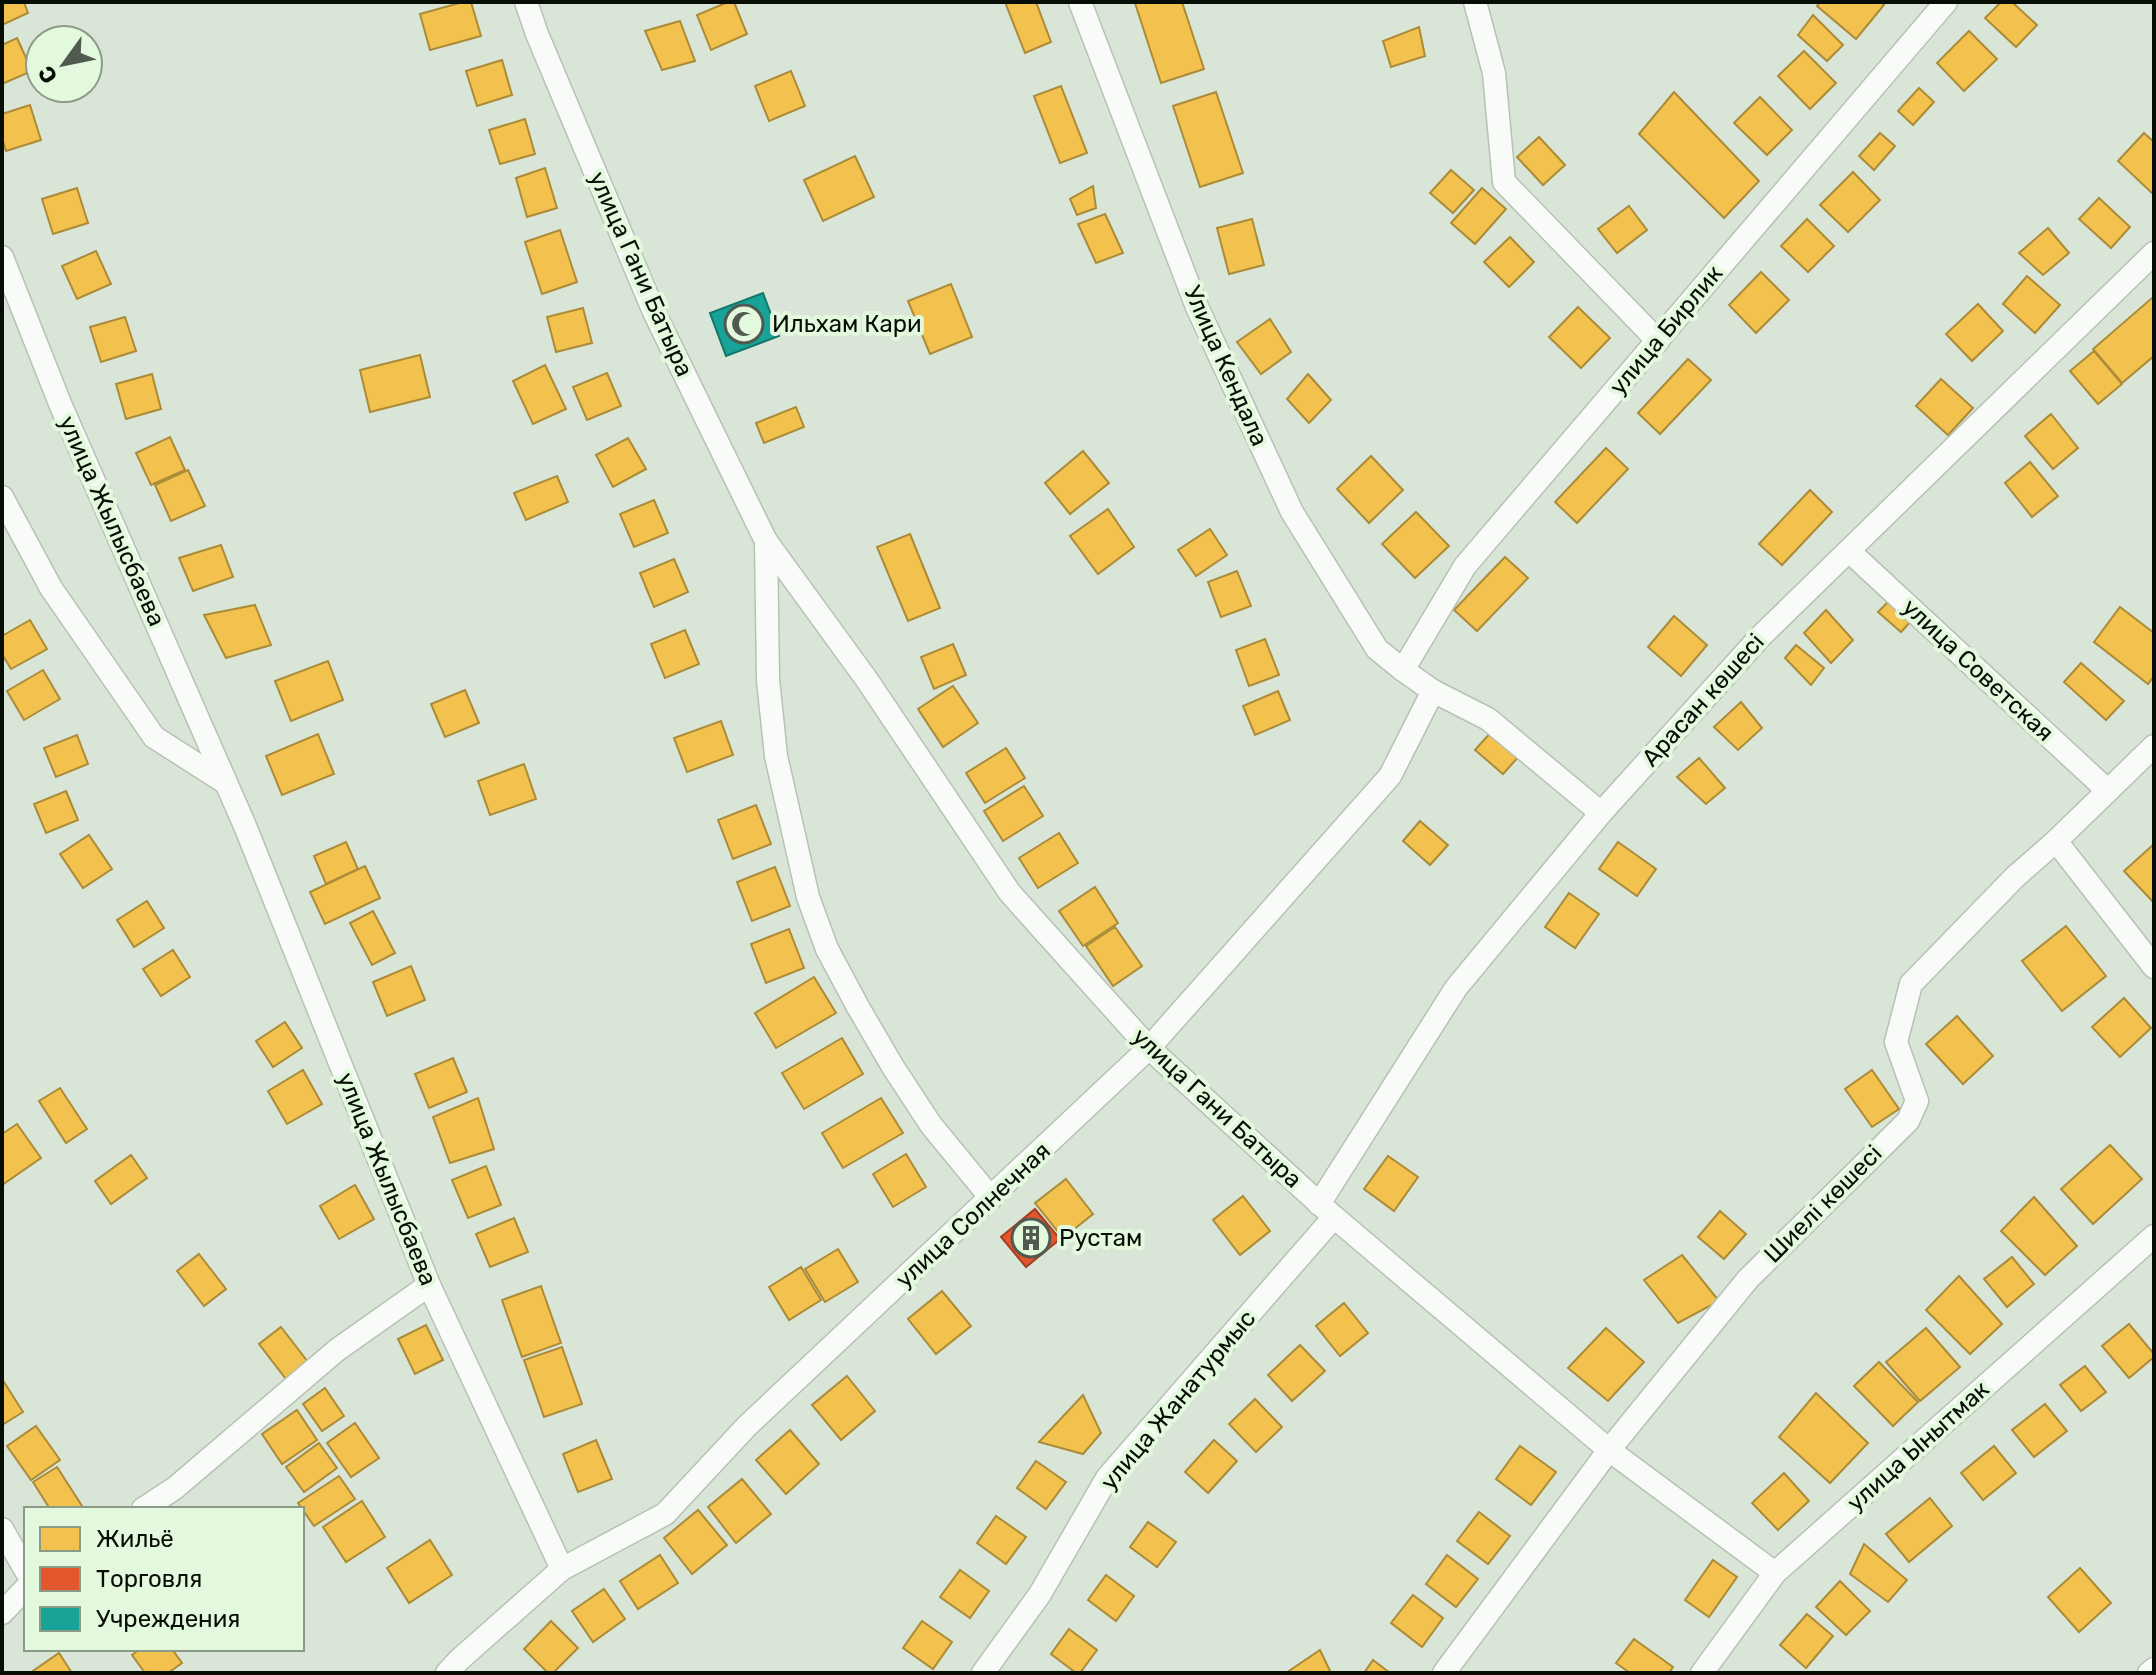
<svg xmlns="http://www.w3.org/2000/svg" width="2156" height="1675" font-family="Rubik,sans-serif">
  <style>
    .homes { fill: #f2c14e; stroke: #ac8b38; stroke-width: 2 }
    .shops { fill: #e4572e; stroke: #a24122; stroke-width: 2 }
    .public { fill: #17a398; stroke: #12766c; stroke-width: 2 }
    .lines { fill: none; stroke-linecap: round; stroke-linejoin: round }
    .minor-casing { stroke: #b7c1b5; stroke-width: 25 }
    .minor { stroke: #f9fbf9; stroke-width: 22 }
    .labels { text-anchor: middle; stroke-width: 8; stroke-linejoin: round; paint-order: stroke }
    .street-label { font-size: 24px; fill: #070e06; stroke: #e3f9de }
    .poi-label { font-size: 24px; fill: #070e06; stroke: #e3f9de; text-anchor: start }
  </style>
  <rect width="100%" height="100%" fill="#d9e6d7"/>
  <g class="homes">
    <path d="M2,2h22l4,11 -26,12z"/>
    <path d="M463,2h8l10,34 -51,14 -10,-36z"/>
    <path d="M728,2h6l13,32 -36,16 -14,-35z"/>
    <path d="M1005,2h31l15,40 -26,11z"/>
    <path d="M1182,2l22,67 -43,14 -26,-80z"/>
    <path d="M1820,2h60l4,3 -28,34 -39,-33z"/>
    <path d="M2001,2h11l25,23 -21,22 -31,-29z"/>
    <path d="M1813,15l30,30 -16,16 -29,-26z"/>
    <path d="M680,21l15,40 -33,9 -17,-39z"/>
    <path d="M1419,27l6,29 -34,11 -8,-26z"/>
    <path d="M1969,31l28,28 -33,32 -27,-28z"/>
    <path d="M17,38l15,33 -30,13v-39z"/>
    <path d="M1804,51l32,32 -26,26 -32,-33z"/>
    <path d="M502,60l10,35 -35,11 -11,-35z"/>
    <path d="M791,71l14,35 -36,15 -14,-35z"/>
    <path d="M1061,86l26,67 -27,10 -26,-67z"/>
    <path d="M1919,88l15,14 -21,23 -15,-14z"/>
    <path d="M1216,92l27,81 -43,14 -27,-81z"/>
    <path d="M1674,92l85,89 -35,37 -85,-84z"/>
    <path d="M1760,97l32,33 -25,25 -33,-32z"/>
    <path d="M30,105l11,35 -35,11 -4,-13v-24z"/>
    <path d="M525,119l10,35 -35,10 -11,-34z"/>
    <path d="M1880,133l15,13 -21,24 -15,-14z"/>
    <path d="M2144,133l10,9v53l-36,-34z"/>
    <path d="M1539,137l26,28 -22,20 -26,-28z"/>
    <path d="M855,156l19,41 -51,24 -19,-41z"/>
    <path d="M545,168l12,40 -30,9 -11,-39z"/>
    <path d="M1451,170l23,20 -21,23 -23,-20z"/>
    <path d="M1853,172l27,28 -32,32 -28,-27z"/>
    <path d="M1093,186l3,22 -19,7 -7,-16z"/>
    <path d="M77,188l11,35 -35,11 -11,-35z"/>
    <path d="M1482,188l24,21 -31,35 -24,-21z"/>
    <path d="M2099,198l31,29 -19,21 -32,-29z"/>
    <path d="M1629,206l18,24 -30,23 -19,-24z"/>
    <path d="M1105,214l18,39 -27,10 -18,-39z"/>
    <path d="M1252,219l12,46 -35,9 -12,-46z"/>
    <path d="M1807,219l27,27 -26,26 -27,-26z"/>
    <path d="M2048,228l21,25 -26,22 -24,-22z"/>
    <path d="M560,230l17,52 -35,12 -17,-52z"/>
    <path d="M1510,237l24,25 -25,25 -25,-25z"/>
    <path d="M96,251l15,33 -34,15 -15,-33z"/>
    <path d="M1761,272l28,28 -33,33 -27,-28z"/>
    <path d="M2027,276l33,29 -25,28 -32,-29z"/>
    <path d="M951,284l21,53 -42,17 -22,-53z"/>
    <path d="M2152,298l2,2v56l-32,27 -29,-34z"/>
    <path d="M1978,304l25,27 -31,30 -26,-27z"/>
    <path d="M1578,307l32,31 -29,30 -32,-31z"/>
    <path d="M583,308l9,35 -36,9 -9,-35z"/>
    <path d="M125,317l11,34 -35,11 -11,-35z"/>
    <path d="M1270,319l21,33 -30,22 -24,-32z"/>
    <path d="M2094,351l28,33 -24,20 -28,-33z"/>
    <path d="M420,355l10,42 -60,15 -10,-42z"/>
    <path d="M1688,359l23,21 -51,54 -22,-21z"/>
    <path d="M545,365l21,44 -33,15 -20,-43z"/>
    <path d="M607,373l14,33 -34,14 -14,-33z"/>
    <path d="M152,374l9,35 -35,10 -10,-35z"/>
    <path d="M1308,374l23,26 -22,23 -22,-24z"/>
    <path d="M1941,379l32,29 -25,27 -32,-29z"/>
    <path d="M796,407l8,20 -40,16 -8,-20z"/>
    <path d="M2051,414l27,34 -25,21 -28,-33z"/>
    <path d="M170,437l15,33 -34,15 -15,-32z"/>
    <path d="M628,438l18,31 -33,18 -17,-32z"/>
    <path d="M1606,448l22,21 -51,54 -22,-21z"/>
    <path d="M1083,451l26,32 -39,31 -25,-31z"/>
    <path d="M1371,456l32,34 -34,33 -32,-34z"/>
    <path d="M2030,462l28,34 -26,21 -27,-34z"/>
    <path d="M188,470l17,36 -34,15 -16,-36z"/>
    <path d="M557,476l11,26 -42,18 -12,-27z"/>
    <path d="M1810,490l22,22 -50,53 -23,-21z"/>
    <path d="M654,500l14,33 -34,14 -14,-33z"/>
    <path d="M1108,509l26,38 -36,27 -28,-38z"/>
    <path d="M1416,512l33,34 -34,32 -33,-34z"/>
    <path d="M1210,529l17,26 -31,21 -18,-26z"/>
    <path d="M910,534l30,74 -32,13 -31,-74z"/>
    <path d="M221,545l12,32 -40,14 -14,-33z"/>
    <path d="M1505,557l23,21 -51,53 -23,-21z"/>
    <path d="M674,559l14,33 -34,15 -14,-34z"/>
    <path d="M1237,571l14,35 -30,11 -13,-35z"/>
    <path d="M1890,600l22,20 -11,12 -23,-20z"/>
    <path d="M255,605l16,40 -45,13 -22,-43z"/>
    <path d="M2120,607l34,26v43l-6,8 -54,-42z"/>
    <path d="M1826,610l27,30 -22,23 -27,-30z"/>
    <path d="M1674,616l33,29 -26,31 -33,-29z"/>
    <path d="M30,620l17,29 -36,20 -9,-15v-18z"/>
    <path d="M685,630l14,34 -34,14 -14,-34z"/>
    <path d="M1265,639l14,36 -30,11 -13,-36z"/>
    <path d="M953,644l13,31 -32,14 -13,-32z"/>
    <path d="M1796,645l28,23 -13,17 -26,-27z"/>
    <path d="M328,661l15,39 -52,21 -16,-40z"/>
    <path d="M2081,663l43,38 -18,19 -42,-38z"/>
    <path d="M43,670l17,29 -36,21 -17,-29z"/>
    <path d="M953,686l25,37 -35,24 -25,-38z"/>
    <path d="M465,690l14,33 -34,14 -14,-33z"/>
    <path d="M1278,691l12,29 -35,15 -12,-29z"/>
    <path d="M1741,702l21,26 -24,22 -24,-23z"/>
    <path d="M721,721l12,34 -46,17 -13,-34z"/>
    <path d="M1493,730l28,24 -18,20 -28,-24z"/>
    <path d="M318,734l16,40 -52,21 -16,-39z"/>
    <path d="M77,735l11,29 -32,13 -12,-29z"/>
    <path d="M1006,748l19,30 -40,25 -19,-30z"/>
    <path d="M1699,758l26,30 -19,16 -29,-27z"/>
    <path d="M524,764l12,35 -46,16 -12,-34z"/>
    <path d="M1024,786l19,30 -40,25 -19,-30z"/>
    <path d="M66,791l12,29 -32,13 -12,-29z"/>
    <path d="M756,805l15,39 -38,15 -15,-39z"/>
    <path d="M1420,821l28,24 -18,20 -27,-24z"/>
    <path d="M1059,833l19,30 -40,25 -19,-30z"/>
    <path d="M89,835l23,34 -29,19 -23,-34z"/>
    <path d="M346,842l12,27 -32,15 -12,-28z"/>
    <path d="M1618,842l38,27 -19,27 -38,-27z"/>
    <path d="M2154,844v59l-30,-32z"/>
    <path d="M365,866l15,32 -55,26 -15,-32z"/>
    <path d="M775,867l15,39 -38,15 -15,-39z"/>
    <path d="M1095,887l23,36 -35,23 -24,-35z"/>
    <path d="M1569,893l30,21 -24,34 -30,-21z"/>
    <path d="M147,901l17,27 -30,19 -17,-27z"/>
    <path d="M373,911l22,42 -23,12 -22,-42z"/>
    <path d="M2066,926l40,50 -44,35 -40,-50z"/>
    <path d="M1115,927l27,39 -29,20 -27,-40z"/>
    <path d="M789,929l15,39 -38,15 -15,-39z"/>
    <path d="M173,950l17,27 -29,19 -18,-27z"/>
    <path d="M411,966l14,34 -38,16 -14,-34z"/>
    <path d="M814,977l22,36 -60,35 -21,-35z"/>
    <path d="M2124,998l27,30 -31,29 -28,-30z"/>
    <path d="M1957,1016l36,40 -30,28 -37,-40z"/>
    <path d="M285,1022l17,26 -29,19 -17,-26z"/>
    <path d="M842,1038l21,36 -59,35 -22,-36z"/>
    <path d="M453,1058l14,34 -38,16 -14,-34z"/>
    <path d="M303,1070l19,34 -35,20 -19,-33z"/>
    <path d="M1872,1070l27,39 -27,18 -27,-38z"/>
    <path d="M60,1088l27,41 -21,14 -27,-42z"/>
    <path d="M478,1098l16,51 -44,14 -17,-46z"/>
    <path d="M881,1098l22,35 -60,35 -21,-35z"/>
    <path d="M17,1124l24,34 -39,27v-51z"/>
    <path d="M2110,1145l32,34 -49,45 -32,-35z"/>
    <path d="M906,1154l20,33 -33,20 -20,-33z"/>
    <path d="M131,1155l16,23 -36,26 -16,-23z"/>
    <path d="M1388,1156l30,21 -24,34 -30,-22z"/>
    <path d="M486,1166l15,39 -33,13 -16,-38z"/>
    <path d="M1066,1179l27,35 -30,24 -28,-35z"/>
    <path d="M355,1185l19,34 -35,20 -19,-33z"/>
    <path d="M1243,1196l27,35 -30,24 -27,-35z"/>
    <path d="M2034,1197l43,49 -32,29 -44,-44z"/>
    <path d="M1720,1211l26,23 -22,25 -26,-22z"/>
    <path d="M514,1218l14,34 -38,15 -14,-33z"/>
    <path d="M838,1249l20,33 -33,20 -20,-33z"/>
    <path d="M199,1254l27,35 -22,17 -27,-35z"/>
    <path d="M1682,1255l37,46 -41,22 -34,-43z"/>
    <path d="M2012,1257l22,27 -27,23 -23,-28z"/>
    <path d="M801,1267l20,33 -32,20 -20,-33z"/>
    <path d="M1959,1276l43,48 -32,30 -44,-44z"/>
    <path d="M541,1286l20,57 -39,14 -20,-57z"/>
    <path d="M942,1291l29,35 -35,28 -28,-35z"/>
    <path d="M1344,1303l24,30 -28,23 -24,-30z"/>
    <path d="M2129,1324l25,30v3l-25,21 -27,-32z"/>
    <path d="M426,1325l17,35 -28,14 -17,-35z"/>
    <path d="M281,1327l27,35 -22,17 -27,-35z"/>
    <path d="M1606,1328l38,34 -36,39 -40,-33z"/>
    <path d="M1926,1328l34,39 -40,34 -34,-39z"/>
    <path d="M1300,1345l25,26 -33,30 -24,-26z"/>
    <path d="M562,1347l20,57 -38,13 -20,-57z"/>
    <path d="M1879,1362l39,40 -25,24 -39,-40z"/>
    <path d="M2085,1366l21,26 -25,19 -21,-26z"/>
    <path d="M847,1376l28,35 -34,29 -29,-35z"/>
    <path d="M4,1382l19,30 -21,13v-42z"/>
    <path d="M325,1388l19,28 -22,15 -19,-27z"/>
    <path d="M1816,1393l52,50 -38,40 -51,-46z"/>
    <path d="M1083,1395l18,38 -18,21 -44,-12z"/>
    <path d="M1255,1399l27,28 -26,25 -27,-28z"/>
    <path d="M2045,1404l22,27 -33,26 -22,-27z"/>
    <path d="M297,1410l20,30 -35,24 -20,-30z"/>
    <path d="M355,1423l24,35 -28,19 -24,-34z"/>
    <path d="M36,1426l24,34 -29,20 -24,-34z"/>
    <path d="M790,1430l29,34 -33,30 -30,-34z"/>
    <path d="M596,1440l16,39 -34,13 -15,-38z"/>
    <path d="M1214,1440l23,21 -29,32 -23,-21z"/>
    <path d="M319,1443l18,25 -33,24 -18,-25z"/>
    <path d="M1520,1446l36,26 -25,33 -35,-26z"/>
    <path d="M1994,1446l22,27 -33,27 -22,-27z"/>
    <path d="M1036,1461l30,21 -20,27 -29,-21z"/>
    <path d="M57,1467l27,42h-34l-17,-27z"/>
    <path d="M1784,1473l25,28 -31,29 -26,-27z"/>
    <path d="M339,1476l16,23 -41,27 -16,-23z"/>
    <path d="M742,1479l29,35 -35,29 -28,-36z"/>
    <path d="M1930,1498l22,28 -43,36 -23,-28z"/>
    <path d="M362,1501l23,36 -39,25 -23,-35z"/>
    <path d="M698,1510l29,35 -35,29 -28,-36z"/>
    <path d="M1479,1512l31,24 -22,28 -31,-23z"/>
    <path d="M996,1516l30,21 -20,27 -29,-21z"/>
    <path d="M1148,1522l28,20 -19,25 -27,-20z"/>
    <path d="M430,1540l22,35 -43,28 -22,-35z"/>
    <path d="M1864,1544l43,36 -19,22 -38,-28z"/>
    <path d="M660,1555l18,28 -40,26 -18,-28z"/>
    <path d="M1447,1555l31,24 -22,28 -30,-23z"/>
    <path d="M1713,1560l24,17 -28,40 -24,-17z"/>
    <path d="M2080,1568l31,35 -32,29 -31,-35z"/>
    <path d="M960,1570l29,21 -19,27 -30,-21z"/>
    <path d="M1106,1575l28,21 -18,25 -28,-21z"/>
    <path d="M1840,1581l30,30 -24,24 -30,-28z"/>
    <path d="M604,1589l21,30 -32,23 -21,-31z"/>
    <path d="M1413,1595l30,23 -21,29 -31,-24z"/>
    <path d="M1807,1614l26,22 -27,32 -26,-23z"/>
    <path d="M551,1621l27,27 -25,25h-5l-24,-24z"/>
    <path d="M922,1621l30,21 -19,27 -30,-21z"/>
    <path d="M1069,1629l28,21 -17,23h-4l-25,-19z"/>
    <path d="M1634,1639l39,28 -4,6h-39l-14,-10z"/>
    <path d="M140,1649h32l10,14 -14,10h-23l-13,-18z"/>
    <path d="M1320,1650l11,23h-45z"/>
    <path d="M59,1653l13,20h-42z"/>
    <path d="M1373,1660l17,13h-26z"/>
  </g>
  <path class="shops" d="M1035,1209l25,30 -34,28 -25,-30z"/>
  <path class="public" d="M763,293l16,43 -53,20 -16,-43z"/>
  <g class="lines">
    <g class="minor-casing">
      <g id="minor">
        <path d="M526,2l11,32 117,278 112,229 101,139 143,213 139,155 185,169 275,233 166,123"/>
        <path d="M1080,2l117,305 95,205 85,137 26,21 30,21 55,28 113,94"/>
        <path d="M1475,2l19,71 10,109 154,159"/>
        <path d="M2,257l59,149 184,420 184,459 133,284"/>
        <path d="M2,497l49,91 103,149 72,46"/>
        <path d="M766,541l2,139 8,76 32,141 19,52 31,58 35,60 38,58 60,73"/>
        <path d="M1849,551l258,239"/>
        <path d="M1403,670l62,-104 481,-564"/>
        <path d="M2056,841l98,126"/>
        <path d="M1319,1204l137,-216 145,-175 159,-176 394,-384"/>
        <path d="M143,1509l32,-21 162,-138 92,-65"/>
        <path d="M2,1529l24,42"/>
        <path d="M2,1613l24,-25"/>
        <path d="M447,1673l12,-13 103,-91 103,-55 82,-88 402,-378 241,-272 43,-85"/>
        <path d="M983,1673l57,-79 67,-116 227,-261"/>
        <path d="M1444,1673l165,-223 139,-171 160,-158 9,-20 -21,-59 15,-58 104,-107 41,-36 98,-95"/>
        <path d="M1702,1673l73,-100 379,-337"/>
        <path d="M2149,1673l5,-4"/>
      </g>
    </g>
    <use href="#minor" class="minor"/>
  </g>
  <defs>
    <g id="mosque-ring" transform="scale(2)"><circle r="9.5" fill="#e3f9de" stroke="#505a4f" stroke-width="1.5"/><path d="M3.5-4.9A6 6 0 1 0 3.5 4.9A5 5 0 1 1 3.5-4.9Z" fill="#505a4f"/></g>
    <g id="building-ring" transform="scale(2)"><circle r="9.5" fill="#e3f9de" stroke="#505a4f" stroke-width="1.5"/><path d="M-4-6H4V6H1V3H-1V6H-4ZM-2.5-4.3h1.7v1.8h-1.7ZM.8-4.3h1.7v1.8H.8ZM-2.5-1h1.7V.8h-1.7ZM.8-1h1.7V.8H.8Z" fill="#505a4f"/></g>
  </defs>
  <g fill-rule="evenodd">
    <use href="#mosque-ring" x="744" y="324"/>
    <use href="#building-ring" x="1031" y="1238"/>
  </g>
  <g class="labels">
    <g class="street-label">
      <text transform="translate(641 274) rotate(66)" y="8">улица Гани Батыра</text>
      <text transform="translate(1666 330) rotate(-50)" y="8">улица Бирлик</text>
      <text transform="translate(1226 366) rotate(66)" y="8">Улица Кендала</text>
      <text transform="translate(112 521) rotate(66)" y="8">улица Жылысбаева</text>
      <text transform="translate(1978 670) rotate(43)" y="8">улица Советская</text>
      <text transform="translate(1703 700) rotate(-48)" y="8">Арасан көшесі</text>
      <text transform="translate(1217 1108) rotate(43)" y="8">улица Гани Батыра</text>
      <text transform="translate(387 1179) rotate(68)" y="8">улица Жылысбаева</text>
      <text transform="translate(1823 1204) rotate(-45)" y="8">Шиелі көшесі</text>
      <text transform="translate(973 1215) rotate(-43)" y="8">улица Солнечная</text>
      <text transform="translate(1178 1400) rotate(-50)" y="8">улица Жанатурмыс</text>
      <text transform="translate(1918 1446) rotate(-42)" y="8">улица Ынытмак</text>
    </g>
    <g class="poi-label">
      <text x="772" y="332">Ильхам Кари</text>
      <text x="1059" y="1246">Рустам</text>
    </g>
  </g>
  <rect width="2156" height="1675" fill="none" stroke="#070e06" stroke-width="8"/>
  <rect x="24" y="1507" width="280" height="144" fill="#e3f9de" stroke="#8b9b88" stroke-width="2"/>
  <rect x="40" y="1527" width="40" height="24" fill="#f2c14e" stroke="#8b9b88" stroke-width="2"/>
  <text x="96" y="1547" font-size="24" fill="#070e06">Жильё</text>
  <rect x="40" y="1567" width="40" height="24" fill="#e4572e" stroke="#8b9b88" stroke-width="2"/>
  <text x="96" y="1587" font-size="24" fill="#070e06">Торговля</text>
  <rect x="40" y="1607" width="40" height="24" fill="#17a398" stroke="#8b9b88" stroke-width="2"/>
  <text x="96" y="1627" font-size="24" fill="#070e06">Учреждения</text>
  <g transform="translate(64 64) rotate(237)"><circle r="38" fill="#e3f9de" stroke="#8b9b88" stroke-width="2"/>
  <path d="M0-6L14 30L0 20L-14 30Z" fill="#505a4f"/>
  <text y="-12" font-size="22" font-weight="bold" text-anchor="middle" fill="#070e06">С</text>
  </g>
</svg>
